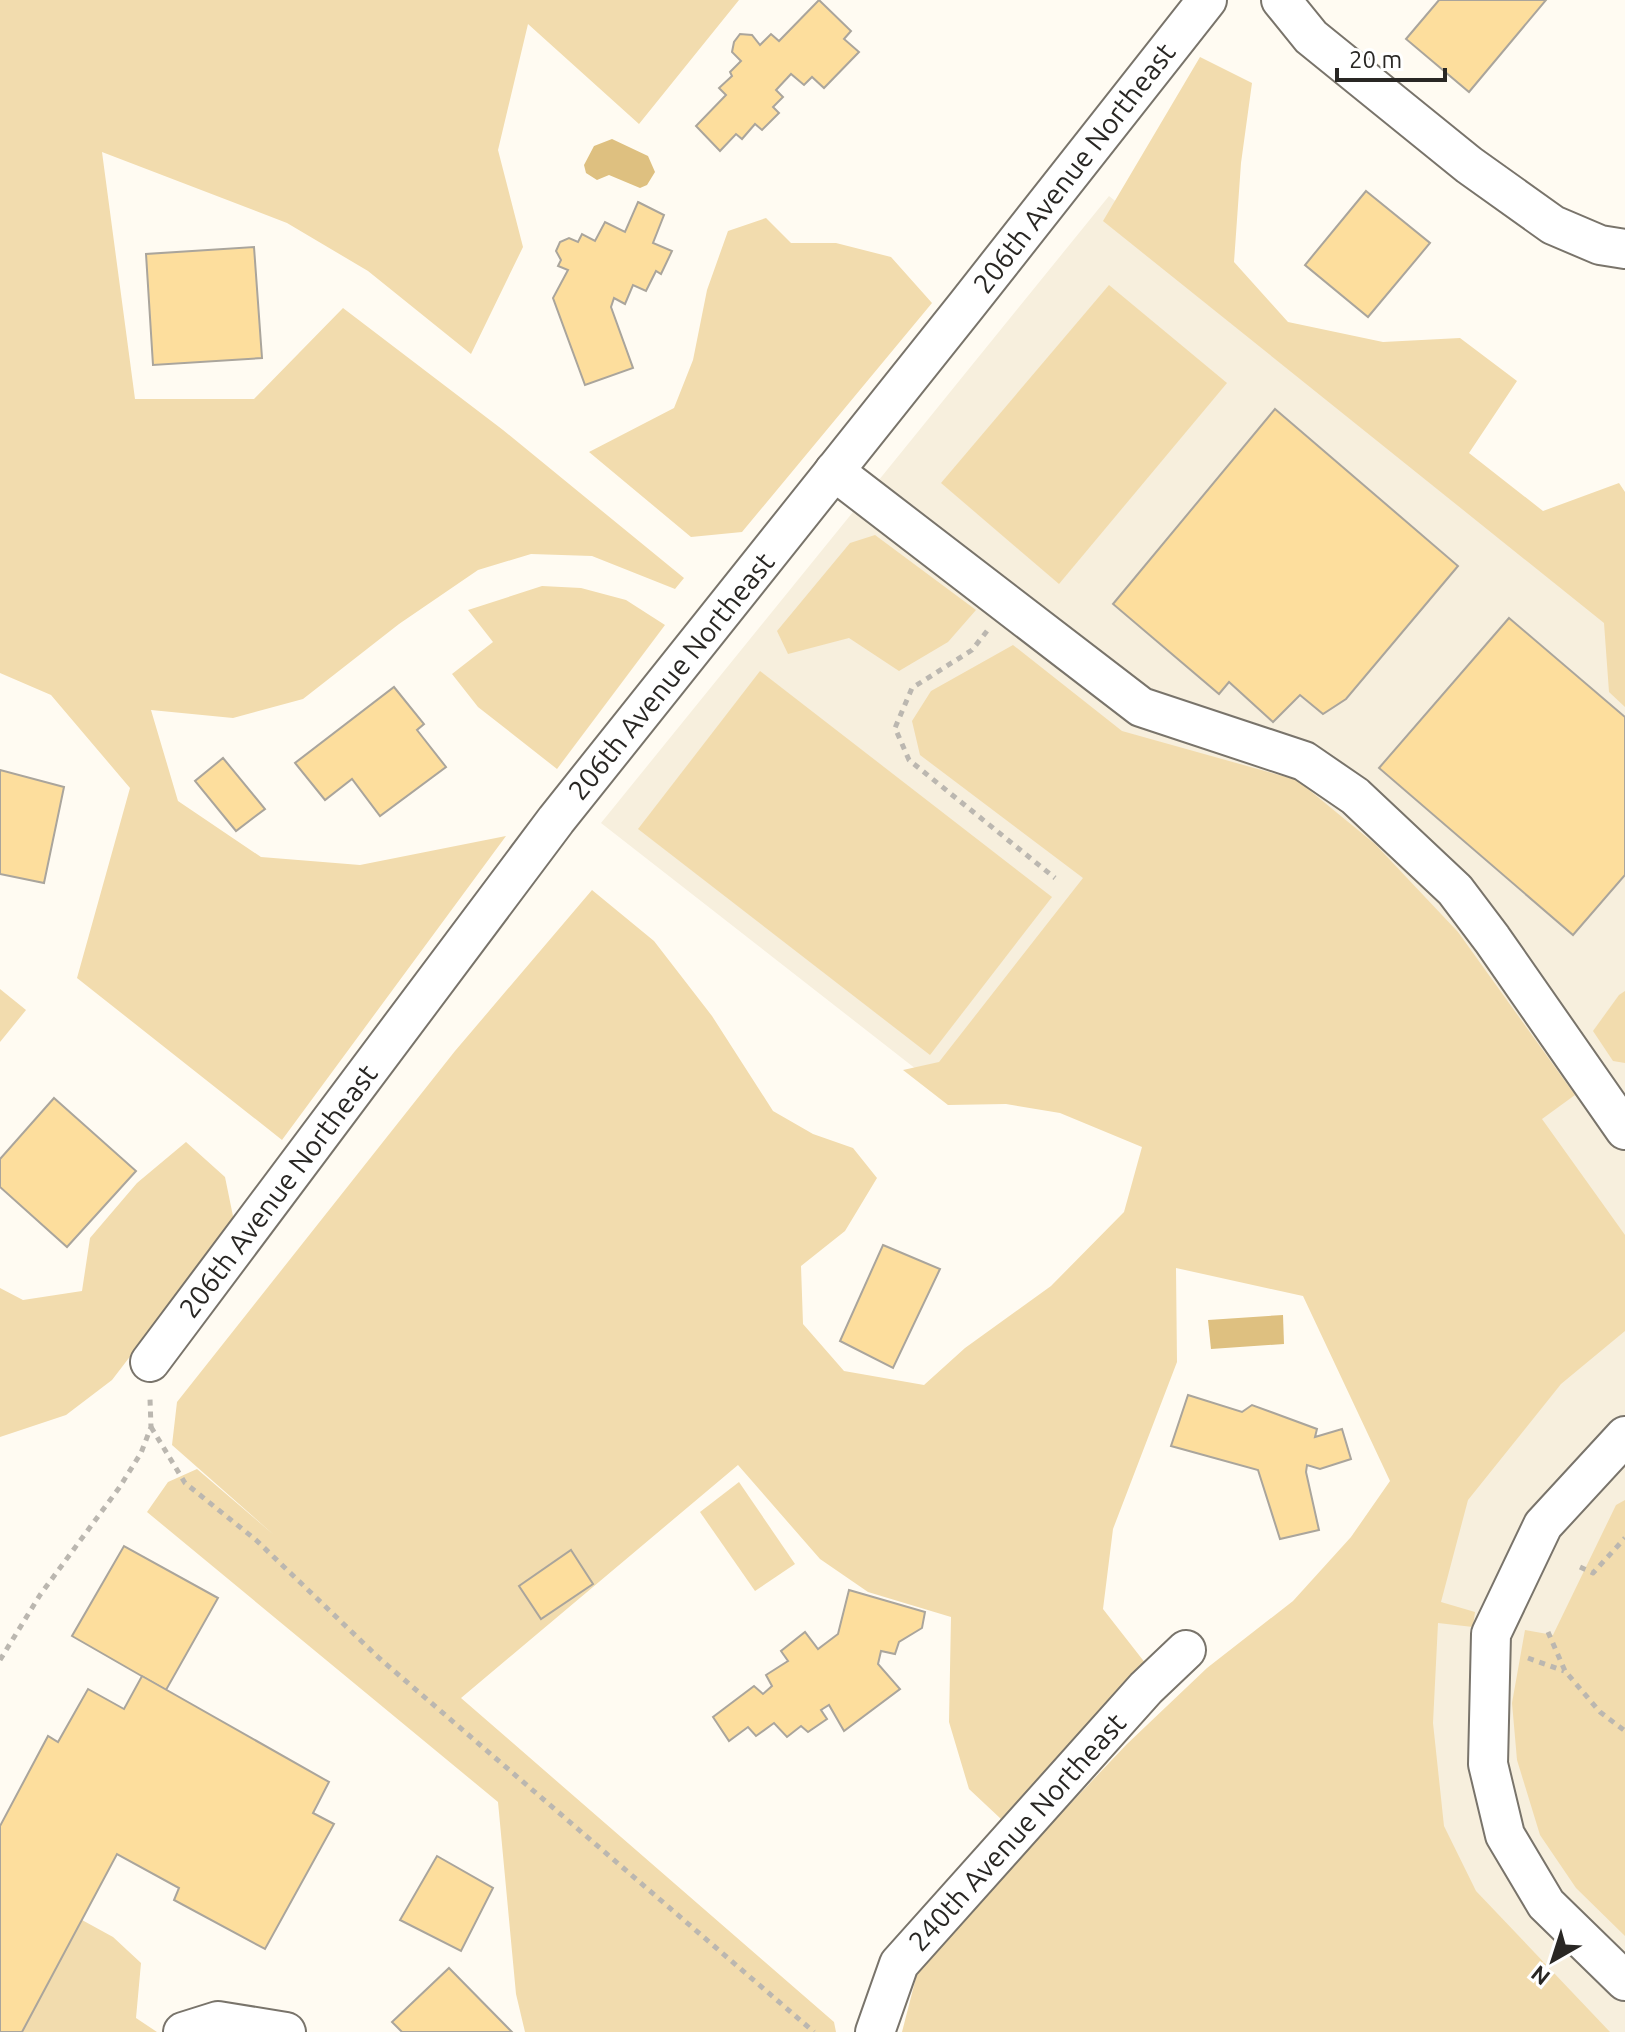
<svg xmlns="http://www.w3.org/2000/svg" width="1625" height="2032" font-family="Ubuntu,sans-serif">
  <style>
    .built { fill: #f7efdd }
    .green { fill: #f2dcae }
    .water { fill: #dec080 }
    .building { fill: #fdde9d; stroke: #aaa59c; stroke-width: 2 }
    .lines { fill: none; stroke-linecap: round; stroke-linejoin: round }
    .minor-casing { stroke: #79746b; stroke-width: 42 }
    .path { stroke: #bbb7b0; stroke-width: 5; stroke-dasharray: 6 6; stroke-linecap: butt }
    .minor { stroke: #fff; stroke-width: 38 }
    .labels { text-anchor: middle; stroke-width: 8; stroke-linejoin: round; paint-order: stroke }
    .street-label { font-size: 28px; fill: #292724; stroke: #fff }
  </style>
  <rect width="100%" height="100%" fill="#fffbf2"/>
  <path class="built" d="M1109,196l516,411v1425h-664l626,-757 -486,-401 -162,213 -338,-264z"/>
  <g class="green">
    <path d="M0,0h739l-100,124 -111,-100 -30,126 25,97 -52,107 -103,-83 -81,-48 -185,-71 33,247h119l89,-91 160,122 181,148 -9,11 -83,-33 -61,-2 -53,16 -79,54 -96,75 -70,19 -82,-8 27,91 83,56 99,8 146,-29 -224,304 -205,-162 53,-190 -79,-93 -51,-22z"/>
    <path d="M1200,57l52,26 -11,80 -7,99 54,60 95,20 77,-4 57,43 -48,72 74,58 76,-28 6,9v215l-16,-15 -5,-69 -501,-402z"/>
    <path d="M766,218l25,25h45l55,14 41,46 -190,229 -51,5 -102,-85 85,-44 19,-48 14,-70 21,-59z"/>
    <path d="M1109,285l118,98 -168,201 -118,-101z"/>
    <path d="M875,535l101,75 -28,32 -49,29 -50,-33 -61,16 -11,-23 73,-88z"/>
    <path d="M542,586l39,2 45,12 39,25 -108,144 -79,-62 -26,-33 41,-32 -25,-32z"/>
    <path d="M1013,645l109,86 175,49 78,64 83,88 117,163 -33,24 83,116v96l-64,53 -93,116 -27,102 34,10 -2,15 -35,-4 -5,100 11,103 32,65 134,141h-708l18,-70 207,-218 80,-76 86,-67 58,-64 39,-56 -87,-185 -127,-28 1,94 -64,167 -10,80 43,55 -145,155 -32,-30 -20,-67 2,-105 -83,-25 -48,-33 -82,-94 -277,233 373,324 2,10h-311l-9,-38 -18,-192 -351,-290 21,-30 29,-13 77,66 -102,-90 5,-43 278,-351 137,-161 62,51 58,75 61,95 40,23 40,14 24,30 -32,53 -44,35 2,58 41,47 80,14 41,-37 86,-62 73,-74 18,-65 -82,-34 -54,-9 -58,1 -45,-35 36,-8 144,-184 -163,-123 -8,-34 19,-30z"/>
    <path d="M760,671l292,226 -122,158 -292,-226z"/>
    <path d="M0,989l26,21 -26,32z"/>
    <path d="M1625,991v72l-12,-2 -20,-30 26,-36z"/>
    <path d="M186,1142l39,35 9,44 -122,159 -46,35 -66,22v-149l23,12 59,-9 8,-53 47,-55z"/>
    <path d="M739,1482l56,82 -40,27 -55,-79z"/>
    <path d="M1625,1500v436l-49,-48 -36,-53 -23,-75 -5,-57 13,-73 28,5 63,-130z"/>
    <path d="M82,1920l31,17 28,26 -5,55 21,14h-135z"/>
  </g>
  <g class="water">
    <path d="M612,139l36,17 7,16 -8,13 -7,3 -31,-13 -12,5 -11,-7 -2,-8 10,-19z"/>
    <path d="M1283,1315l1,29 -73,5 -3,-29z"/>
  </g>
  <g class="building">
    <path d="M819,0l32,31 -7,8 15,13 -35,36 -12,-11 -8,8 -13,-11 -15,16 7,7 -10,10 6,6 -17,17 -7,-6 -13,15 -6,-5 -16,17 -24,-25 30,-31 -7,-7 13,-12 -2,-4 11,-11 -9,-9 2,-10 6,-8 12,1 8,10 11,-11 8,7z"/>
    <path d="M1439,0h107l-77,92 -63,-53z"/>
    <path d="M1366,191l64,52 -62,74 -63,-52z"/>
    <path d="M638,202l26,13 -11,28 19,8 -11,23 -5,-3 -10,20 -13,-6 -8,19 -11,-6 -3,9 22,61 -48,17 -32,-87 15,-28 -10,-4 3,-6 -5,-9 4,-9 9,-4 9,4 4,-8 13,7 10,-19 20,10z"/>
    <path d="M254,247l8,111 -109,7 -7,-111z"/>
    <path d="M1275,409l183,157 -112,133 -23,15 -23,-19 -27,27 -44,-40 -10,12 -106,-90z"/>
    <path d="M1509,618l116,99v158l-52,60 -194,-167z"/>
    <path d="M394,687l30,37 -7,6 29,37 -66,49 -28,-37 -27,21 -30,-37z"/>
    <path d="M223,758l42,51 -29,22 -41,-50z"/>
    <path d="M0,770l64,17 -20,96 -44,-9z"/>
    <path d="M54,1098l82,73 -69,76 -67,-60v-28z"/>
    <path d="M883,1245l57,24 -47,99 -53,-27z"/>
    <path d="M1188,1395l54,17 10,-7 65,24 -2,8 27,-8 9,30 -31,10 -13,-4 -1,7 13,58 -39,9 -22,-69 -87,-24z"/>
    <path d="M124,1546l94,52 -52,92 -94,-54z"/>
    <path d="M571,1550l22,34 -52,35 -22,-33z"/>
    <path d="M849,1590l76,22 -3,16 -23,14 -4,12 -14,-3 -3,13 22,25 -56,42 -15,-26 -8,5 6,9 -19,13 -7,-6 -14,11 -13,-14 -18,13 -8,-9 -19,14 -16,-24 41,-31 9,8 9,-8 -6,-11 22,-14 -7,-10 24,-19 13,17 20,-15z"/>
    <path d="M142,1676l187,106 -16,31 21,11 -69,125 -91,-49 5,-12 -62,-34 -95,178h-22v-206l48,-90 10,6 30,-53 36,20z"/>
    <path d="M437,1856l56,32 -32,63 -61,-31z"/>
    <path d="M449,1968l63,64h-110l-10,-10z"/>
  </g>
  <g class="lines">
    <g class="minor-casing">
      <g id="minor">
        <path d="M1281,0l30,37 158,128 84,60 47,20 25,4"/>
        <path d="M834,471l307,236 163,54 51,35 100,94 37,49 133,191"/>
        <path d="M150,1362l406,-542 410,-514 241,-306"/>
        <path d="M1625,1436l-82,89 -52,109 -3,130 17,71 41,69 79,77"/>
        <path d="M183,2032l35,-11 68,11"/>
        <path d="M875,2032l24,-68 247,-276 40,-38"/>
      </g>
    </g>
    <g class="path">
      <path d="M987,631l-15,19 -60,38 -17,40 14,32 146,118"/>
      <path d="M151,1427l34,56 71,57 123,118 435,374"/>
      <path d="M1580,1567l13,6 32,-35"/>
      <path d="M1548,1632l17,39 35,41 25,19"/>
      <path d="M1528,1658l36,13"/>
      <path d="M0,1660l40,-65 79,-107 22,-35 10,-26 -1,-28"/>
    </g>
    <use href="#minor" class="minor"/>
  </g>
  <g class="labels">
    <g class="street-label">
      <text transform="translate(1074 168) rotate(-52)" y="10">206th Avenue Northeast</text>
      <text transform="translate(671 676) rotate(-51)" y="10">206th Avenue Northeast</text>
      <text transform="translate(278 1191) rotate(-53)" y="10">206th Avenue Northeast</text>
      <text transform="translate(1017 1832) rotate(-48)" y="10">240th Avenue Northeast</text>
    </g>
  </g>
  <g transform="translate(1553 1960) rotate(219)" stroke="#ffffff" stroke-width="6" paint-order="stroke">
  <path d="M0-6L14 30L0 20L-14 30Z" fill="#292724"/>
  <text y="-12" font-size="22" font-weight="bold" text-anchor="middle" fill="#292724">N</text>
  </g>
  <path d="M1337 68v12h108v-12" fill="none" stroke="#292724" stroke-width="4"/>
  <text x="1349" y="68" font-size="24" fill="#292724" stroke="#ffffff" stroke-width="6" paint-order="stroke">20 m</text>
</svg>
